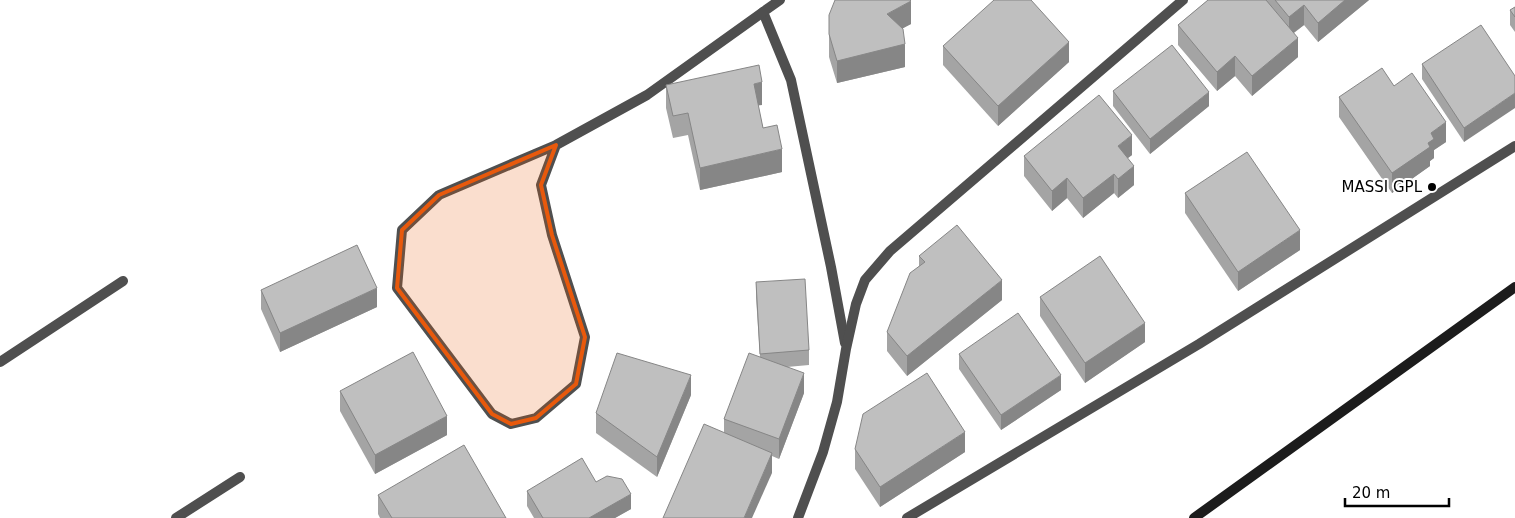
<svg xmlns="http://www.w3.org/2000/svg" width="1515" height="518" font-family="'DejaVu Sans',sans-serif">
  <style>
    .lines { fill: none; stroke-linecap: round; stroke-linejoin: round }
    .minor { stroke: #4f4f4f; stroke-width: 10 }
    .secondary { stroke: #1c1c1c; stroke-width: 10 }
    .wall { fill: #a4a4a4 }
    .shaded-wall { fill: #868686 }
    .building { fill: #bfbfbf; stroke: #868686 }
    .marked { fill: #e8590c; fill-opacity: 0.2; stroke: #e8590c; stroke-width: 4; stroke-linejoin: round }
    .poi-dot { fill: #000; stroke: #fff; stroke-width: 2 }
    .labels { text-anchor: middle; stroke-width: 4; stroke-linejoin: round; paint-order: stroke }
    .poi-label { font-size: 15px; fill: #000; stroke: #fff; text-anchor: end }
  </style>
  <rect width="100%" height="100%" fill="#fff"/>
  <g class="lines">
    <g class="minor">
      <path d="M780,0l-17,12 28,68 40,187 14,76"/>
      <path d="M556,145l-15,40 11,50 33,102 -9,47 -40,34 -25,6 -19,-10 -95,-126 5,-58 37,-35 117,-50 91,-50 116,-83"/>
      <path d="M0,362l123,-81"/>
      <path d="M176,518l64,-41"/>
      <path d="M798,518l25,-66 14,-50 9,-53 10,-45 9,-24 25,-29 293,-251"/>
      <path d="M907,518l292,-174 316,-198"/>
    </g>
    <path class="secondary" d="M1194,518l321,-231"/>
  </g>
  <g class="wall">
    <path d="M1208,0h161l-51,42 -14,-17 -10,8 4,24 -46,39 -17,-20 -18,15 -39,-46v-20z"/>
    <path d="M1515,7v25l-5,-7v-15z"/>
    <path d="M829,15l82,9 -9,4 3,39 -68,16 -8,-26z"/>
    <path d="M943,46l126,16 -71,64 -55,-61z"/>
    <path d="M1422,64l93,12 -51,66 -42,-63z"/>
    <path d="M666,85l96,20h-4l5,23 19,44 -82,18 -12,-55 -15,3 -7,-30z"/>
    <path d="M1394,86l52,56 -12,8v8l-4,3v5l-38,27 -53,-76v-20z"/>
    <path d="M1113,91l96,15 -59,48 -37,-48z"/>
    <path d="M1132,155l-5,3 7,27 -16,13 -4,-5 -31,25 -16,-20 -15,13 -28,-35v-20z"/>
    <path d="M1185,193l115,57 -62,41 -53,-78z"/>
    <path d="M919,256l83,44 -95,76 -20,-25v-19l32,-66z"/>
    <path d="M756,282l53,68v15l-22,2 17,26 -25,66 -7,-3v17l-48,-40v-14l36,-62 -4,-60z"/>
    <path d="M261,290l116,17 -97,45 -19,-43z"/>
    <path d="M1040,297l105,45 -60,41 -45,-67z"/>
    <path d="M959,354l102,36 -60,40 -42,-61z"/>
    <path d="M340,391l107,44 -72,39 -35,-63z"/>
    <path d="M691,395l-34,82 -61,-44v-20z"/>
    <path d="M855,449l110,3 -85,55 -25,-38z"/>
    <path d="M596,482l35,27 -16,9h-81l-7,-12v-15z"/>
    <path d="M378,495l128,23h-126l-2,-4z"/>
  </g>
  <g class="shaded-wall">
    <path d="M1345,0h24l-51,42v-19z"/>
    <path d="M911,1v23l-24,13v-23z"/>
    <path d="M1304,5v20l-15,11v-19z"/>
    <path d="M1298,38v19l-46,39v-20z"/>
    <path d="M1069,42v20l-71,64v-20z"/>
    <path d="M905,44v23l-68,16v-22z"/>
    <path d="M1235,56v20l-18,15v-19z"/>
    <path d="M762,82v23l-8,1v-22z"/>
    <path d="M1209,92v14l-59,48v-15z"/>
    <path d="M1515,93v15l-51,34v-14z"/>
    <path d="M1446,122v20l-12,8v8l-4,3v5l-38,27v-20l36,-30 3,-10z"/>
    <path d="M1132,135v20l-14,11v-20z"/>
    <path d="M782,149v23l-82,18v-22z"/>
    <path d="M1134,166v19l-16,13v-19z"/>
    <path d="M1114,174v19l-31,25v-20z"/>
    <path d="M1067,178v20l-15,13v-20z"/>
    <path d="M1300,230v20l-62,41v-19z"/>
    <path d="M1002,280v20l-95,76v-20z"/>
    <path d="M377,288v19l-97,45v-19z"/>
    <path d="M1145,323v19l-60,41v-20z"/>
    <path d="M804,373v20l-25,66v-20z"/>
    <path d="M691,375v20l-34,82v-20z"/>
    <path d="M1061,375v15l-60,40v-15z"/>
    <path d="M447,416v19l-72,39v-19z"/>
    <path d="M965,432v20l-85,55v-20z"/>
    <path d="M772,453v20l-20,45h-8z"/>
    <path d="M631,494v15l-16,9h-26z"/>
  </g>
  <g class="building">
    <path d="M835,0h75l1,1 -24,13 16,15 2,15 -68,17 -8,-27v-19z"/>
    <path d="M994,0h37l38,42 -71,64 -55,-60z"/>
    <path d="M1208,0h58l32,38 -46,38 -17,-20 -18,16 -39,-47z"/>
    <path d="M1275,0h70l-27,23 -14,-18 -15,12z"/>
    <path d="M1515,7v10l-5,-7z"/>
    <path d="M1481,25l34,51v17l-51,35 -42,-64z"/>
    <path d="M1172,45l37,47 -59,47 -37,-48z"/>
    <path d="M759,65l3,17 -8,2 9,44 14,-3 5,24 -82,19 -12,-55 -15,3 -7,-31z"/>
    <path d="M1382,68l12,18 18,-13 34,49 -15,11 3,6 -6,4 2,4 -38,26 -53,-76z"/>
    <path d="M1099,95l33,40 -14,11 16,20 -16,13 -4,-5 -31,24 -16,-20 -15,13 -28,-35z"/>
    <path d="M1247,152l53,78 -62,42 -53,-79z"/>
    <path d="M957,225l45,55 -95,76 -20,-24 23,-59 15,-11 -6,-6z"/>
    <path d="M357,245l20,43 -97,45 -19,-43z"/>
    <path d="M1100,256l45,67 -60,40 -45,-66z"/>
    <path d="M805,279l4,71 -49,4 -4,-72z"/>
    <path d="M1018,313l43,62 -60,40 -42,-61z"/>
    <path d="M413,352l34,64 -72,39 -35,-64z"/>
    <path d="M617,353l74,22 -34,82 -61,-44z"/>
    <path d="M749,353l55,20 -25,66 -55,-20z"/>
    <path d="M927,373l38,59 -85,55 -25,-38 8,-35z"/>
    <path d="M704,424l68,29 -28,65h-81z"/>
    <path d="M464,445l42,73h-114l-14,-23z"/>
    <path d="M582,458l14,24 11,-6 15,3 9,15 -42,24h-46l-16,-27z"/>
  </g>
  <path class="marked" d="M556,145l-15,40 11,50 33,102 -9,47 -40,34 -25,6 -19,-10 -95,-126 5,-58 37,-35z"/>
  <circle class="poi-dot" cx="1432" cy="187" r="5"/>
  <g class="labels">
    <g class="poi-label">
      <text x="1422" y="192">MASSI GPL</text>
    </g>
  </g>
  <path d="M1345 498v8h104v-8" fill="none" stroke="#000000" stroke-width="2.5"/>
  <text x="1352" y="498" font-size="15" fill="#000000" stroke="#ffffff" stroke-width="4" paint-order="stroke">20 m</text>
</svg>
